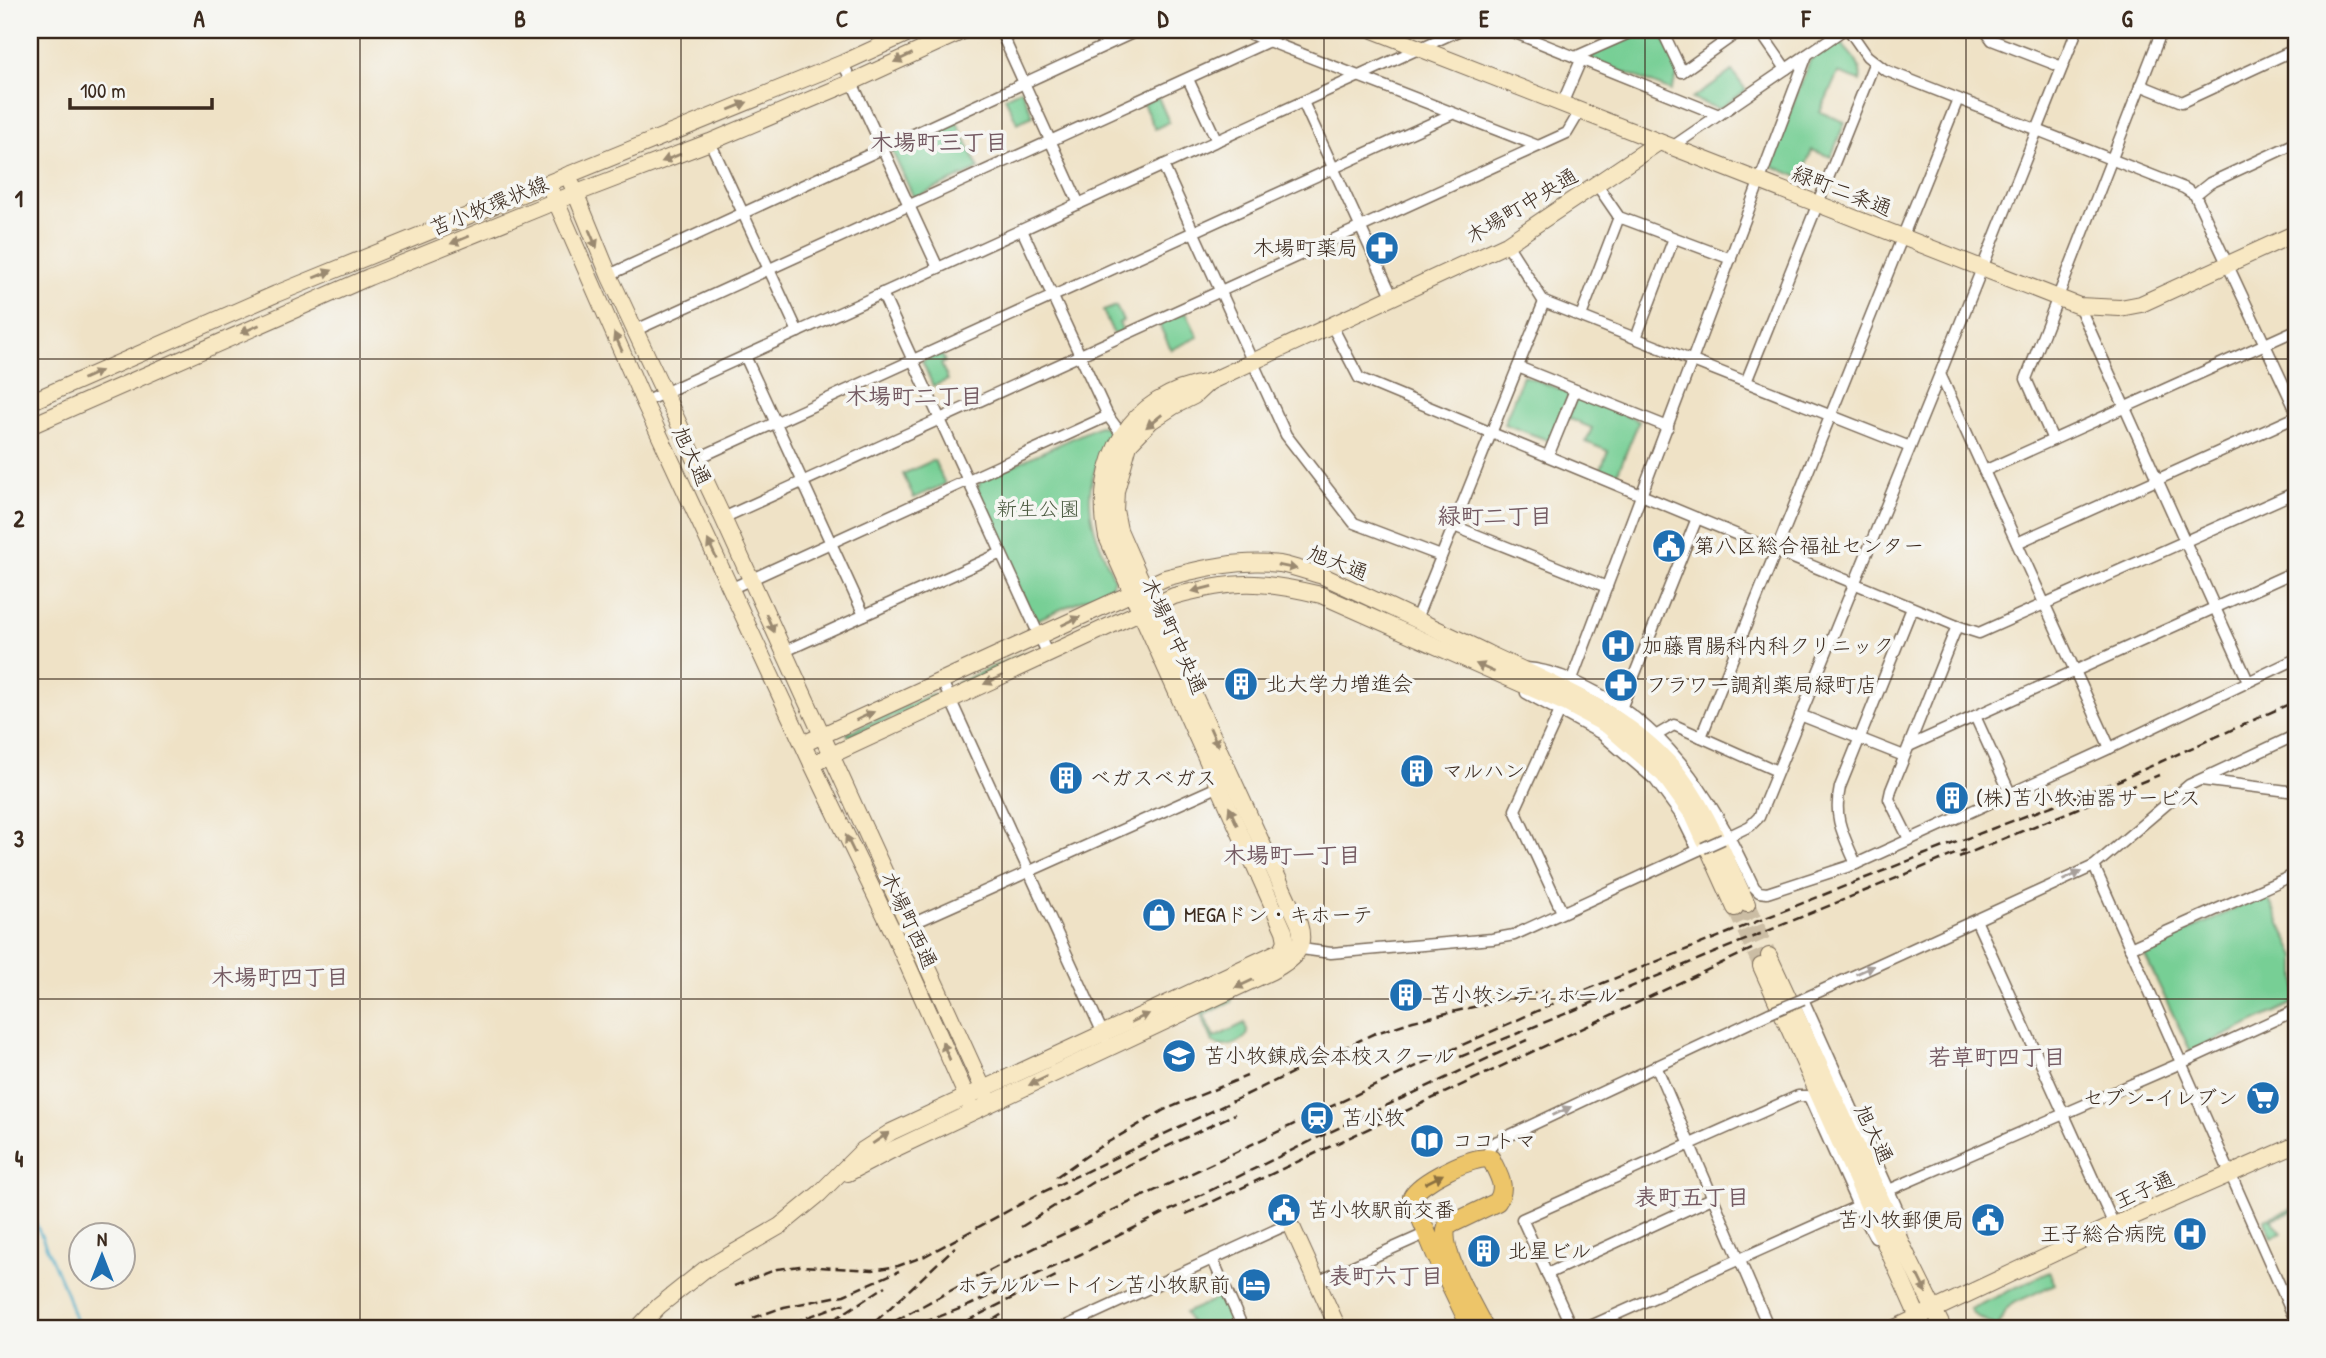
<svg xmlns="http://www.w3.org/2000/svg" width="2326" height="1358" font-family="'Patrick Hand','Klee One',sans-serif">
  <style>
    .green { fill: #77cf95; stroke: #597c5a; stroke-width: 2 }
    .lines { fill: none; stroke-linecap: round; stroke-linejoin: round }
    .stream { stroke: #45a8c5; stroke-width: 2.5 }
    .secondary-tunnel { stroke: #cbbda4; stroke-width: 16; stroke-dasharray: 16 8; stroke-linecap: butt }
    .street-casing { stroke: #7a6a59; stroke-width: 13 }
    .secondary-casing { stroke: #7a6a59; stroke-width: 18 }
    .primary-casing { stroke: #7a6a59; stroke-width: 20 }
    .street { stroke: #fff; stroke-width: 10 }
    .secondary { stroke: #f8e8c3; stroke-width: 16 }
    .primary { stroke: #edc569; stroke-width: 18 }
    .rail { stroke: #3b2a1e; stroke-width: 2.5; stroke-dasharray: 10 5; stroke-linecap: butt }
    .street-bridge-casing { stroke: #7a6a59; stroke-width: 13; stroke-linecap: butt }
    .street-bridge { stroke: #fff; stroke-width: 10 }
    .oneway { fill: #9a8970 }
    .oneway2 { fill: #a79f9a }
    .oneway3 { fill: #8b7040 }
    .grid { fill: none; stroke: #3b2a1e; stroke-width: 2; stroke-opacity: 0.55 }
    .labels { text-anchor: middle; stroke-width: 7; stroke-linejoin: round; paint-order: stroke }
    .street-label { font-size: 21px; fill: #3b2a1e; stroke: #f6f6f2 }
    .poi-label { font-size: 21px; fill: #3b2a1e; stroke: #f6f6f2; text-anchor: start }
    .park-label { font-size: 21px; fill: #4d5c42; stroke: #f6f6f2 }
    .neighbourhood-label { font-size: 23px; font-weight: bold; fill: #745a62; stroke: #f6f6f2 }
    .neatline { fill: none; stroke: #3b2a1e; stroke-width: 2.5 }
    .grid-label { font-size: 23px; text-anchor: middle; font-weight: bold; fill: #3b2a1e }
  </style>
  <rect width="100%" height="100%" fill="#f6f6f2"/>
  <filter id="ink" filterUnits="userSpaceOnUse"><feTurbulence type="fractalNoise" baseFrequency=".0143" numOctaves="2"/><feDisplacementMap in="SourceGraphic" scale="14" xChannelSelector="R" yChannelSelector="G"/><feConvolveMatrix kernelMatrix="1 2 1 2 8 2 1 2 1" color-interpolation-filters="sRGB"/></filter>
  <filter id="wash" filterUnits="userSpaceOnUse"><feTurbulence type="fractalNoise" baseFrequency=".00686" numOctaves="4" result="noise"/><feDisplacementMap in="SourceGraphic" scale="28" xChannelSelector="R" yChannelSelector="G"/><feGaussianBlur stdDeviation="1.57" result="paint"/><feColorMatrix in="noise" values="0 0 0 0 0 0 0 0 0 0 0 0 0 0 0 0 0 1.4 0 .05"/><feComposite in="paint" operator="in"/></filter>
  <g filter="url(#wash)">
    <rect width="100%" height="100%" fill="#efe2c6"/>
    <g class="green">
      <path d="M1644,30h16l19,41 -8,20 -80,-32 1,-5z"/>
      <path d="M1836,42h4c10,12 24,23 20,39l-22,-8 -18,39 25,10 -14,35 -19,-7 -11,28 -31,-13 40,-105z"/>
      <path d="M1732,71l14,19 -27,19 -27,-10z"/>
      <path d="M1021,89l12,27 -16,7 -12,-26z"/>
      <path d="M1158,97l11,25 -14,7 -12,-25z"/>
      <path d="M956,120l23,49 -65,29 -23,-49z"/>
      <path d="M1116,306l7,15 -4,2 4,8 -9,4 -11,-24z"/>
      <path d="M1186,312l12,25 -27,13 -12,-26z"/>
      <path d="M941,353l4,9 -4,2 7,16 -15,6 -11,-25z"/>
      <path d="M1523,375l47,18 -20,48 -46,-17z"/>
      <path d="M1577,396l62,25 -23,56 -16,-6 8,-20 -22,-9 6,-14 -24,-10z"/>
      <path d="M1099,426l7,1 3,5c-3,14 -11,27 -15,41 -12,36 5,72 20,105l-3,9 -77,34 -58,-129 5,-12z"/>
      <path d="M934,460l11,24 -31,14 -11,-24z"/>
      <path d="M1024,653l3,3 -69,32 -3,-1 2,-4z"/>
      <path d="M932,694l4,2 -1,3 -86,38 -2,-4z"/>
      <path d="M2266,894l30,63v45l-105,50 -48,-100z"/>
      <path d="M1232,996l-1,6 -27,13 10,23 31,-15 3,11c-8,10 -23,16 -35,9l-13,-31z"/>
      <path d="M2296,1208v3l-25,8 11,14 -10,4 -8,-18z"/>
      <path d="M2049,1272l6,12 -43,20 -7,6 -7,17 -24,-12 -4,-6z"/>
      <path d="M1222,1296l15,32h-44l-8,-15z"/>
    </g>
    <g class="lines">
      <path class="stream" d="M30,1210l36,82 12,36"/>
    </g>
  </g>
  <g filter="url(#ink)">
    <g class="lines">
      <g class="secondary-tunnel">
        <path d="M1747,904l22,52"/>
        <path d="M1735,908l26,58"/>
      </g>
      <g class="street-casing">
        <g id="street">
          <path d="M1000,30l79,174"/>
          <path d="M1240,30l298,116"/>
          <path d="M1508,30l211,85"/>
          <path d="M1662,30l20,42 59,-42"/>
          <path d="M1759,30l27,39"/>
          <path d="M1849,30l18,26 18,14 299,118 11,7 101,216"/>
          <path d="M1985,30l7,10 70,27"/>
          <path d="M1575,57l61,-27"/>
          <path d="M843,63l95,205"/>
          <path d="M1188,79l29,62"/>
          <path d="M2140,85l42,17 114,-53"/>
          <path d="M1303,102l90,196"/>
          <path d="M1562,104l19,-44"/>
          <path d="M710,142l88,190"/>
          <path d="M1672,147l171,-117"/>
          <path d="M1163,165l123,270 68,88 87,33"/>
          <path d="M1597,185l22,32 112,42"/>
          <path d="M2195,195l15,-12 86,-40"/>
          <path d="M1022,230l86,186 17,23"/>
          <path d="M1507,244l37,58 366,145"/>
          <path d="M609,275l530,-245"/>
          <path d="M882,293l166,362"/>
          <path d="M2079,306l169,375"/>
          <path d="M1581,316l38,-99"/>
          <path d="M1332,326l27,52 598,248 22,7 317,-141"/>
          <path d="M636,330l633,-289 5,-11"/>
          <path d="M1636,338l38,-100"/>
          <path d="M745,356l119,259"/>
          <path d="M1518,367l150,60"/>
          <path d="M1940,374l170,374"/>
          <path d="M1746,382l128,-318"/>
          <path d="M644,402l816,-372"/>
          <path d="M2053,440l-27,-61 136,-349"/>
          <path d="M1548,456l27,-66"/>
          <path d="M696,459l756,-345"/>
          <path d="M1984,471l312,-141"/>
          <path d="M723,518l844,-385 13,-22"/>
          <path d="M1454,526l153,61"/>
          <path d="M2017,543l279,-126"/>
          <path d="M730,589l378,-173"/>
          <path d="M1416,619l128,-317"/>
          <path d="M783,652l218,-99"/>
          <path d="M1526,668c26,2 48,12 70,24 81,44 120,115 158,195l5,5 8,1 89,-29 254,-116 186,-89"/>
          <path d="M1572,679l235,-624"/>
          <path d="M942,681l163,357"/>
          <path d="M1526,693l74,40 55,47 25,34 18,36"/>
          <path d="M1622,706l75,-188"/>
          <path d="M1560,711l-45,99 47,102"/>
          <path d="M1800,715l104,41"/>
          <path d="M1975,716l35,77"/>
          <path d="M1657,735l17,-10 103,46"/>
          <path d="M1701,737l257,-638"/>
          <path d="M1909,746l387,-175"/>
          <path d="M2201,780l95,12"/>
          <path d="M1725,838l25,-12 9,-9 181,-443 137,-344"/>
          <path d="M1909,839l-20,-40 2,-9 66,-164"/>
          <path d="M1856,864c-13,-30 -23,-45 -16,-77l72,-179"/>
          <path d="M2094,866l202,456"/>
          <path d="M1976,920l138,305"/>
          <path d="M905,927l317,-142"/>
          <path d="M1294,948l37,5 161,-14 22,-4 189,-87"/>
          <path d="M2130,948l166,-74"/>
          <path d="M1656,1066l113,262"/>
          <path d="M1485,1158l8,-15 7,-3 270,-127"/>
          <path d="M1889,1190l-86,-191 291,-133 95,-81 107,-50"/>
          <path d="M1901,1237l-2,-24 -10,-23 292,-127 115,-53"/>
          <path d="M1213,1260l30,68"/>
          <path d="M1547,1274l165,-76"/>
          <path d="M1317,1282l110,-49"/>
          <path d="M1062,1328l222,-102 9,3"/>
          <path d="M1572,1328l-50,-109 276,-123h9l3,3 48,107 17,32"/>
          <path d="M1586,1328l272,-122"/>
        </g>
      </g>
      <g class="secondary-casing">
        <g id="secondary">
          <path d="M1373,30l706,276 41,2 21,-4 155,-71"/>
          <path d="M568,175l41,100 114,243 264,579"/>
          <path d="M548,183l96,219 168,362 362,-168c61,-16 86,-16 147,-1l246,109 41,22 56,49 29,40 42,93"/>
          <path d="M30,402l246,-108 567,-231 72,-33"/>
          <path d="M30,426l339,-149 187,-76 154,-59 142,-60 113,-52"/>
          <path d="M803,744l362,-166c38,-10 76,-19 115,-14 14,3 29,8 43,12 56,26 112,52 168,79 66,31 134,58 183,114 32,37 52,92 73,135"/>
          <path d="M812,764l81,168 77,172"/>
          <path d="M1769,956l133,289 41,83"/>
          <path d="M1761,966l162,362"/>
          <path d="M848,1173l44,-23 380,-179c21,-11 35,-22 27,-47l-162,-353 -18,-41 -4,-20 1,-19 13,-47 22,-23 23,-15 20,-10 15,-14"/>
          <path d="M1293,1229l45,99"/>
          <path d="M638,1328l21,-22 45,-36 76,-44 39,-32 44,-44 28,-18 391,-182 4,-9 -2,-10 -177,-394c-15,-77 22,-142 102,-155l298,-138 152,-102"/>
          <path d="M1895,1328l219,-103 182,-80"/>
        </g>
      </g>
      <g class="primary-casing">
        <path id="primary" d="M1471,1328l-36,-75 -23,-56c7,-15 63,-43 79,-38 7,16 17,28 6,43l-50,24c-9,23 26,79 37,102"/>
      </g>
      <use href="#street" class="street"/>
      <use href="#secondary" class="secondary"/>
      <use href="#primary" class="primary"/>
      <g class="rail">
        <path d="M1959,857l200,-82"/>
        <path d="M1460,1057l505,-207"/>
        <path d="M1056,1177l42,-29 66,-38 83,-34"/>
        <path d="M1186,1214l568,-266"/>
        <path d="M1021,1227l72,-45 142,-68"/>
        <path d="M734,1286l43,-17 23,-3 73,4 25,-4 27,-10 114,-62 334,-160 40,-13 138,-32"/>
        <path d="M753,1318l31,-11 60,-12 55,-24"/>
        <path d="M876,1321l79,-74"/>
        <path d="M779,1328l69,-26"/>
        <path d="M821,1328l65,-42"/>
        <path d="M883,1328c99,-57 203,-105 307,-154 127,-61 254,-122 383,-179l350,-140 197,-75 176,-79"/>
        <path d="M909,1328l61,-23 111,-51 234,-115 212,-99"/>
        <path d="M953,1328l107,-54"/>
        <path d="M980,1328l24,-15"/>
      </g>
      <g class="street-bridge-casing">
        <g id="street-bridge">
          <path d="M1703,848l20,-9"/>
          <path d="M1770,1013l33,-14"/>
        </g>
      </g>
      <use href="#street-bridge" class="street-bridge"/>
    </g>
    <defs><path id="oneway-solid" d="M-6-.8H1V-3.2L6.5 0L1 3.2V.8H-6Z" transform="scale(1.75)"/></defs>
    <g class="oneway">
      <use href="#oneway-solid" transform="translate(903 58) rotate(155)"/>
      <use href="#oneway-solid" transform="translate(738 106) rotate(-22)"/>
      <use href="#oneway-solid" transform="translate(671 158) rotate(158)"/>
      <use href="#oneway-solid" transform="translate(593 239) rotate(67)"/>
      <use href="#oneway-solid" transform="translate(460 240) rotate(158)"/>
      <use href="#oneway-solid" transform="translate(323 274) rotate(-22)"/>
      <use href="#oneway-solid" transform="translate(250 329) rotate(156)"/>
      <use href="#oneway-solid" transform="translate(618 342) rotate(-114)"/>
      <use href="#oneway-solid" transform="translate(92 375) rotate(-24)"/>
      <use href="#oneway-solid" transform="translate(1154 421) rotate(141)"/>
      <use href="#oneway-solid" transform="translate(712 549) rotate(-115)"/>
      <use href="#oneway-solid" transform="translate(1287 567) rotate(12)"/>
      <use href="#oneway-solid" transform="translate(1202 589) rotate(166)"/>
      <use href="#oneway-solid" transform="translate(1071 621) rotate(-25)"/>
      <use href="#oneway-solid" transform="translate(770 623) rotate(67)"/>
      <use href="#oneway-solid" transform="translate(1485 668) rotate(-156)"/>
      <use href="#oneway-solid" transform="translate(993 680) rotate(155)"/>
      <use href="#oneway-solid" transform="translate(865 716) rotate(-25)"/>
      <use href="#oneway-solid" transform="translate(1214 737) rotate(66)"/>
      <use href="#oneway-solid" transform="translate(1233 816) rotate(-114)"/>
      <use href="#oneway-solid" transform="translate(850 844) rotate(-116)"/>
      <use href="#oneway-solid" transform="translate(1244 984) rotate(155)"/>
      <use href="#oneway-solid" transform="translate(1140 1018) rotate(-25)"/>
      <use href="#oneway-solid" transform="translate(946 1051) rotate(-114)"/>
      <use href="#oneway-solid" transform="translate(1038 1081) rotate(155)"/>
      <use href="#oneway-solid" transform="translate(881 1138) rotate(-34)"/>
      <use href="#oneway-solid" transform="translate(1922 1284) rotate(64)"/>
    </g>
    <g class="oneway2">
      <use href="#oneway-solid" transform="translate(2072 876) rotate(-25)"/>
      <use href="#oneway-solid" transform="translate(1865 970) rotate(-24)"/>
      <use href="#oneway-solid" transform="translate(1562 1111) rotate(-25)"/>
    </g>
    <use class="oneway3" href="#oneway-solid" transform="translate(1434 1179) rotate(-27)"/>
  </g>
  <path class="grid" d="M360,30v1298M681,30v1298M1002,30v1298M1324,30v1298M1645,30v1298M1966,30v1298M30,359h2266M30,679h2266M30,999h2266"/>
  <defs>
    <g id="pharmacy-disc" transform="scale(1.75)"><circle r="9.5" fill="#1f6fb2" stroke="#f6f6f2"/><path d="M-2-6h4v4h4v4h-4v4h-4v-4h-4v-4h4Z" fill="#fff"/></g>
    <g id="civic-disc" transform="scale(1.75)"><circle r="9.5" fill="#1f6fb2" stroke="#f6f6f2"/><path d="M-.6-6.5H3V-4.5H.6V-3L4-1V1h2V6H-6V1h2V-1L-.6-3ZM-1.2 2.5V6h2.4V2.5Z" fill="#fff"/></g>
    <g id="hospital-disc" transform="scale(1.75)"><circle r="9.5" fill="#1f6fb2" stroke="#f6f6f2"/><path d="M-5-5h3v3.5h4V-5h3V5h-3V1.5h-4V5h-3Z" fill="#fff"/></g>
    <g id="building-disc" transform="scale(1.75)"><circle r="9.5" fill="#1f6fb2" stroke="#f6f6f2"/><path d="M-4-6H4V6H1V3H-1V6H-4ZM-2.5-4.3h1.7v1.8h-1.7ZM.8-4.3h1.7v1.8H.8ZM-2.5-1h1.7V.8h-1.7ZM.8-1h1.7V.8H.8Z" fill="#fff"/></g>
    <g id="shop-disc" transform="scale(1.75)"><circle r="9.5" fill="#1f6fb2" stroke="#f6f6f2"/><path d="M-5-2.5h2.3a2.7 3.5 0 0 1 5.4 0H5L5.5 6h-11ZM-1.5-2.5h3a1.5 2.3 0 0 0-3 0Z" fill="#fff"/></g>
    <g id="school-disc" transform="scale(1.75)"><circle r="9.5" fill="#1f6fb2" stroke="#f6f6f2"/><path d="M0-5L7-2L0 1L-7-2ZM-4 1L0 2.5L4 1V4Q0 6-4 4Z" fill="#fff"/></g>
    <g id="supermarket-disc" transform="scale(1.75)"><circle r="9.5" fill="#1f6fb2" stroke="#f6f6f2"/><path d="M-6-5.5h2.5l.6 2H6L4.5 2H-2.5L-4.4-4H-6ZM-1.5 3.2a1.3 1.3 0 1 0 .1 0ZM3 3.2a1.3 1.3 0 1 0 .1 0Z" fill="#fff"/></g>
    <g id="station-disc" transform="scale(1.75)"><circle r="9.5" fill="#1f6fb2" stroke="#f6f6f2"/><path d="M-3-6H3Q5-6 5-4V2Q5 4 3 4L4.5 6H3L1.5 4h-3L-3 6H-4.5L-3 4Q-5 4-5 2V-4Q-5-6-3-6ZM-3.5-4v3h7v-3ZM-3.5 1v1.5H-2V1ZM2 1v1.5H3.5V1Z" fill="#fff"/></g>
    <g id="library-disc" transform="scale(1.75)"><circle r="9.5" fill="#1f6fb2" stroke="#f6f6f2"/><path d="M-6-4Q-3-5.5-.7-3.5V5Q-3 3-6 4ZM6-4Q3-5.5 .7-3.5V5Q3 3 6 4Z" fill="#fff"/></g>
    <g id="hotel-disc" transform="scale(1.75)"><circle r="9.5" fill="#1f6fb2" stroke="#f6f6f2"/><path d="M-6-4.5h1.5V1H6V5H4.5V3h-9V5H-6ZM-4 0a1.8 1.8 0 1 1 3.6 0ZM.5 0V-2.5h3Q6-2.5 6 0Z" fill="#fff"/></g>
  </defs>
  <g fill-rule="evenodd">
    <use href="#pharmacy-disc" x="1382" y="248"/>
    <use href="#civic-disc" x="1669" y="546"/>
    <use href="#hospital-disc" x="1618" y="646"/>
    <use href="#building-disc" x="1241" y="684"/>
    <use href="#pharmacy-disc" x="1621" y="685"/>
    <use href="#building-disc" x="1417" y="771"/>
    <use href="#building-disc" x="1066" y="778"/>
    <use href="#building-disc" x="1952" y="798"/>
    <use href="#shop-disc" x="1159" y="915"/>
    <use href="#building-disc" x="1406" y="995"/>
    <use href="#school-disc" x="1179" y="1056"/>
    <use href="#supermarket-disc" x="2263" y="1098"/>
    <use href="#station-disc" x="1317" y="1118"/>
    <use href="#library-disc" x="1427" y="1141"/>
    <use href="#civic-disc" x="1284" y="1210"/>
    <use href="#civic-disc" x="1988" y="1220"/>
    <use href="#hospital-disc" x="2190" y="1234"/>
    <use href="#building-disc" x="1484" y="1251"/>
    <use href="#hotel-disc" x="1254" y="1285"/>
  </g>
  <g class="labels">
    <g class="street-label">
      <text transform="translate(1842 191) rotate(21)" y="7">緑町二条通</text>
      <text transform="translate(489 206) rotate(-22)" y="7">苫小牧環状線</text>
      <text transform="translate(1522 206) rotate(-31)" y="7">木場町中央通</text>
      <text transform="translate(692 456) rotate(65)" y="7">旭大通</text>
      <text transform="translate(1338 563) rotate(21)" y="7">旭大通</text>
      <text transform="translate(1174 636) rotate(65)" y="7">木場町中央通</text>
      <text transform="translate(909 920) rotate(65)" y="7">木場町西通</text>
      <text transform="translate(1874 1134) rotate(65)" y="7">旭大通</text>
      <text transform="translate(2144 1190) rotate(-24)" y="7">王子通</text>
    </g>
    <g class="poi-label">
      <text x="1358" y="255" text-anchor="end">木場町薬局</text>
      <text x="1694" y="553">第八区総合福祉センター</text>
      <text x="1642" y="653">加藤胃腸科内科クリニック</text>
      <text x="1266" y="691">北大学力増進会</text>
      <text x="1646" y="692">フラワー調剤薬局緑町店</text>
      <text x="1442" y="778">マルハン</text>
      <text x="1090" y="785">ベガスベガス</text>
      <text x="1976" y="805">(株)苫小牧油器サービス</text>
      <text x="1184" y="922">MEGAドン・キホーテ</text>
      <text x="1430" y="1002">苫小牧シティホール</text>
      <text x="1204" y="1063">苫小牧錬成会本校スクール</text>
      <text x="2238" y="1105" text-anchor="end">セブン-イレブン</text>
      <text x="1342" y="1125">苫小牧</text>
      <text x="1452" y="1148">ココトマ</text>
      <text x="1308" y="1217">苫小牧駅前交番</text>
      <text x="1964" y="1227" text-anchor="end">苫小牧郵便局</text>
      <text x="2166" y="1241" text-anchor="end">王子総合病院</text>
      <text x="1508" y="1258">北星ビル</text>
      <text x="1230" y="1292" text-anchor="end">ホテルルートイン苫小牧駅前</text>
    </g>
    <g class="park-label">
      <text x="1038" y="516">新生公園</text>
    </g>
    <g class="neighbourhood-label">
      <text x="939" y="150">木場町三丁目</text>
      <text x="914" y="404">木場町二丁目</text>
      <text x="1495" y="524">緑町二丁目</text>
      <text x="1292" y="863">木場町一丁目</text>
      <text x="280" y="985">木場町四丁目</text>
      <text x="1997" y="1065">若草町四丁目</text>
      <text x="1692" y="1205">表町五丁目</text>
      <text x="1386" y="1284">表町六丁目</text>
    </g>
  </g>
  <rect width="2326" height="1358" fill="none" stroke="#f6f6f2" stroke-width="77"/>
  <g transform="translate(102 1256)"><circle r="33" fill="#f6f6f2" stroke="#aba49d" stroke-width="2"/>
  <path d="M0-5L12 26L0 18L-12 26Z" fill="#1f6fb2"/>
  <text y="-10" font-size="19" font-weight="bold" text-anchor="middle" fill="#3b2a1e">N</text>
  </g>
  <path d="M70 98v10h142v-10" fill="none" stroke="#3b2a1e" stroke-width="3.5"/>
  <text x="80" y="98" font-size="21" fill="#3b2a1e" stroke="#f6f6f2" stroke-width="5" paint-order="stroke">100 m</text>
  <rect x="38" y="38" width="2250" height="1282" class="neatline"/>
  <g class="grid-label">
    <text x="199" y="27">A</text>
    <text x="520" y="27">B</text>
    <text x="842" y="27">C</text>
    <text x="1163" y="27">D</text>
    <text x="1484" y="27">E</text>
    <text x="1806" y="27">F</text>
    <text x="2127" y="27">G</text>
    <text x="19" y="207">1</text>
    <text x="19" y="527">2</text>
    <text x="19" y="847">3</text>
    <text x="19" y="1167">4</text>
  </g>
</svg>
